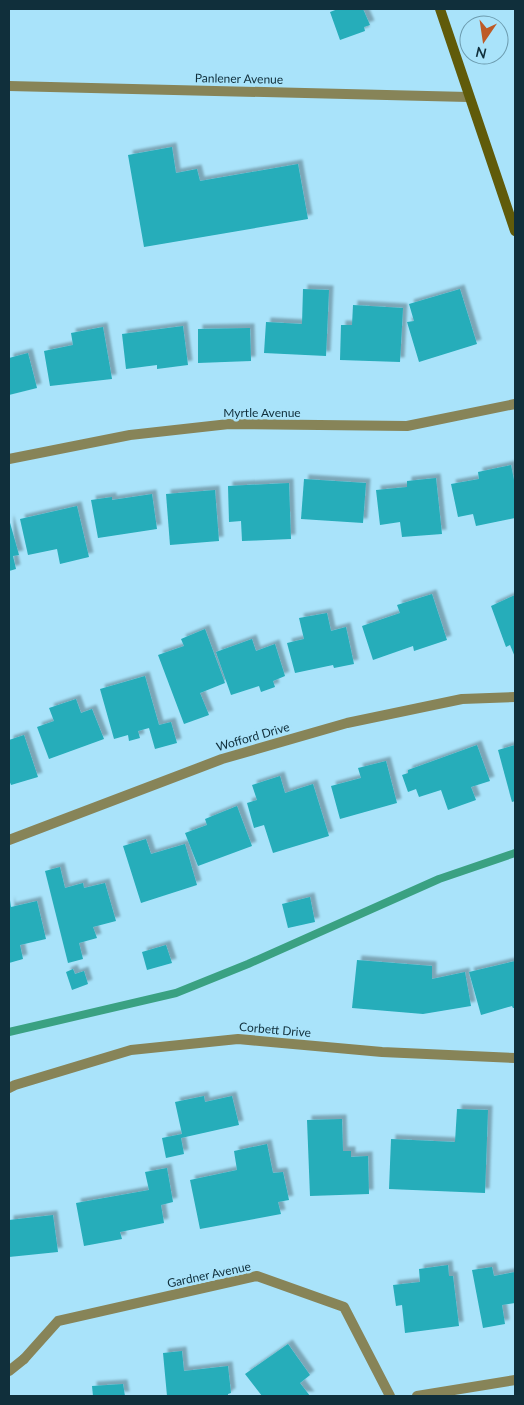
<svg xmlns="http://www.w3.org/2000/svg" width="524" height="1405" font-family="Lato,sans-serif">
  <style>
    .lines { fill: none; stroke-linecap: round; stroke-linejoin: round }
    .stream { stroke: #3aa182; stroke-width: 8 }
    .building { fill: #25adba; filter: url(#shadow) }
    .lane { stroke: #878458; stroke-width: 10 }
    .street { stroke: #878458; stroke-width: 10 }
    .secondary { stroke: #605b0a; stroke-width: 10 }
    .labels { text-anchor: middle; stroke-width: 5; stroke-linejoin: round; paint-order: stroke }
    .street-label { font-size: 12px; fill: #102f3b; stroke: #a9e3fa }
  </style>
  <defs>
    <filter id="shadow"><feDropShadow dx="4.5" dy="-4.5" stdDeviation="1" flood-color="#0004"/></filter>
  </defs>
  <rect width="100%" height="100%" fill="#a9e3fa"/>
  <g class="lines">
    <path class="stream" d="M9,1032l167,-39 72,-29 191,-85 76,-26"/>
  </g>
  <g class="building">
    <path d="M338,9h25l7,16 -6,2 1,4 -25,9 -10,-28z"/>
    <path d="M172,147l4,26 21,-4 3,12 98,-17 10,55 -164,28 -16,-92z"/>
    <path d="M303,289l26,1 -3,66 -62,-3 2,-31 36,2z"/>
    <path d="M460,289l17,55 -58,18 -12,-40 7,-1 -5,-17z"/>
    <path d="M353,305l50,3 -3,54 -60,-2 1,-35h11z"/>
    <path d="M183,326l5,39 -31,4v-4l-31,4 -4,-35z"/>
    <path d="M103,327l9,52 -62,7 -6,-35 29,-6 -2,-12z"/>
    <path d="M250,328l1,33 -53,2v-34z"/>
    <path d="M28,353l9,35 -28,7v-37z"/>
    <path d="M511,465l4,20v33l-39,8 -3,-12 -15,3 -7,-33 28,-5 -1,-7z"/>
    <path d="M436,478l6,56 -40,3 -2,-15 -20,3 -4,-35 31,-3v-6z"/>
    <path d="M304,479l62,4 -3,40 -62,-4z"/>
    <path d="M289,483l2,56 -49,2 -1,-20 -12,1 -1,-36z"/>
    <path d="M215,490l4,51 -49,4 -4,-51z"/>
    <path d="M152,494l5,35 -59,9 -7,-38 21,-3v3z"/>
    <path d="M77,506l12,51 -29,7 -3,-15 -29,6 -8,-36z"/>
    <path d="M9,519l10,36 -6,1 3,13 -7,2z"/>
    <path d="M432,594l15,46 -33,11 -1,-5 -40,14 -11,-34 38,-13 -3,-8z"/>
    <path d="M515,595v62l-5,-12 -4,2 -15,-41z"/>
    <path d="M327,613l4,18 15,-4 8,37 -20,4 -1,-3 -38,8 -8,-30 17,-4 -5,-21z"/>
    <path d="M205,629l20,54 -25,10 9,22 -25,9 -26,-69 26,-9 -3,-7z"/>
    <path d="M252,639l4,12 19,-7 10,32 -12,5 2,6 -14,5 -2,-6 -28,9 -15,-43z"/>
    <path d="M145,676l14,49 12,-3 6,21 -22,6 -6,-21 -11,3 2,7 -11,3 -1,-6 -14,4 -14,-50z"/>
    <path d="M76,699l5,14 11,-4 12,30 -55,20 -12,-32 17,-6 -5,-13z"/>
    <path d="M24,735l14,42 -27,8 -2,-5v-40z"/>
    <path d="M477,745l13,36 -19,6 5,13 -28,10 -7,-20 -22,7 -3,-8 -8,3 -6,-17 6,-2v-3z"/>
    <path d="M515,745v56l-3,1 -14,-52z"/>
    <path d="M386,761l11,42 -57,16 -9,-33 30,-8 -3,-10z"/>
    <path d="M280,776l5,17 28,-9 16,52 -56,17 -9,-28 -10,3 -7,-25 10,-3 -5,-15z"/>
    <path d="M237,806l15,40 -54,20 -13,-33 22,-8 -2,-6z"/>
    <path d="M146,839l5,15 34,-10 12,41 -56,18 -18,-57z"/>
    <path d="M60,867l5,21 18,-5 1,5 21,-5 11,38 -23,6 4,11 -18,5 4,16 -15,4 -23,-92z"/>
    <path d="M310,897l5,25 -27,6 -6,-24z"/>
    <path d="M10,900l1,7 26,-6 9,38 -26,6 3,14 -14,4z"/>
    <path d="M166,945l6,18 -25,7 -5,-18z"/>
    <path d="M357,960l75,6v13l33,-7 6,34 -48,8 -71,-6z"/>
    <path d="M515,961v47h-2l-1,-2 -31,9 -12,-43z"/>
    <path d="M73,969l2,5 9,-3 4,13 -16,6 -6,-18z"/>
    <path d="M204,1096l1,6 27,-6 7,29 -58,13 3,16 -18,4 -4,-20 20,-4 -7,-32z"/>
    <path d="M457,1109l31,1 -3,83 -96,-4 2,-50 64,3z"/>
    <path d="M342,1119l1,32h8v6l17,-1 1,38 -59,2 -3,-76z"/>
    <path d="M267,1144l6,29 10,-1 6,28 -11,2 3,12 -81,15 -10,-49 47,-10 -3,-19z"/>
    <path d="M167,1168l6,34 -12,3 3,18 -44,9 2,7 -38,7 -8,-43 73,-13 -4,-18z"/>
    <path d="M53,1215l5,37 -49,5v-37z"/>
    <path d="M448,1265l1,11h4l6,50 -54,7 -3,-28 -6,1 -3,-21 27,-3 -1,-13z"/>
    <path d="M492,1267l2,9 21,-4v31l-13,2 3,19 -22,4 -11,-58z"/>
    <path d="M288,1344l22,31 -10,8 10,13h-48l-17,-22z"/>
    <path d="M182,1351l2,20 44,-5 3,27 -3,1v2h-61l-4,-43z"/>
    <path d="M123,1384l2,12h-32l-1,-10z"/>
  </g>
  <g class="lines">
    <path class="lane" d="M9,1371l15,-12"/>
    <g class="street">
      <path d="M9,86l459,11"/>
      <path d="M9,459l121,-24 99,-11 178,2 108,-22"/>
      <path d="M9,840l213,-81 125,-36 115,-24 53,-2"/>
      <path d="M9,1088l6,-3 116,-35 107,-11 144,13 133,6"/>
      <path d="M24,1359l34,-38 199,-45 87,31 46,89"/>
      <path d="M417,1396l98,-16"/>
    </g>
    <path class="secondary" d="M440,9l75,222"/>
  </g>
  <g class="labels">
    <g class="street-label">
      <text transform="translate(239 79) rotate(1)" y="4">Panlener Avenue</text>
      <text x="262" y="417">Myrtle Avenue</text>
      <text transform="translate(253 737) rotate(-16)" y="4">Wofford Drive</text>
      <text transform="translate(275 1030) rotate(5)" y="4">Corbett Drive</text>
      <text transform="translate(209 1275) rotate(-12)" y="4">Gardner Avenue</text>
    </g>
  </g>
  <rect width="524" height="1405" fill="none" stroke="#102f3b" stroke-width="20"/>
  <g transform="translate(484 40) rotate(193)"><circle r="24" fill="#a9e3fa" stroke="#6c9bae"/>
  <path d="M0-4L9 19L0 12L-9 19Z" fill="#be5a26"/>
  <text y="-8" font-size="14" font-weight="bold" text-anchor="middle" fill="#102f3b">N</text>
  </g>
</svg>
